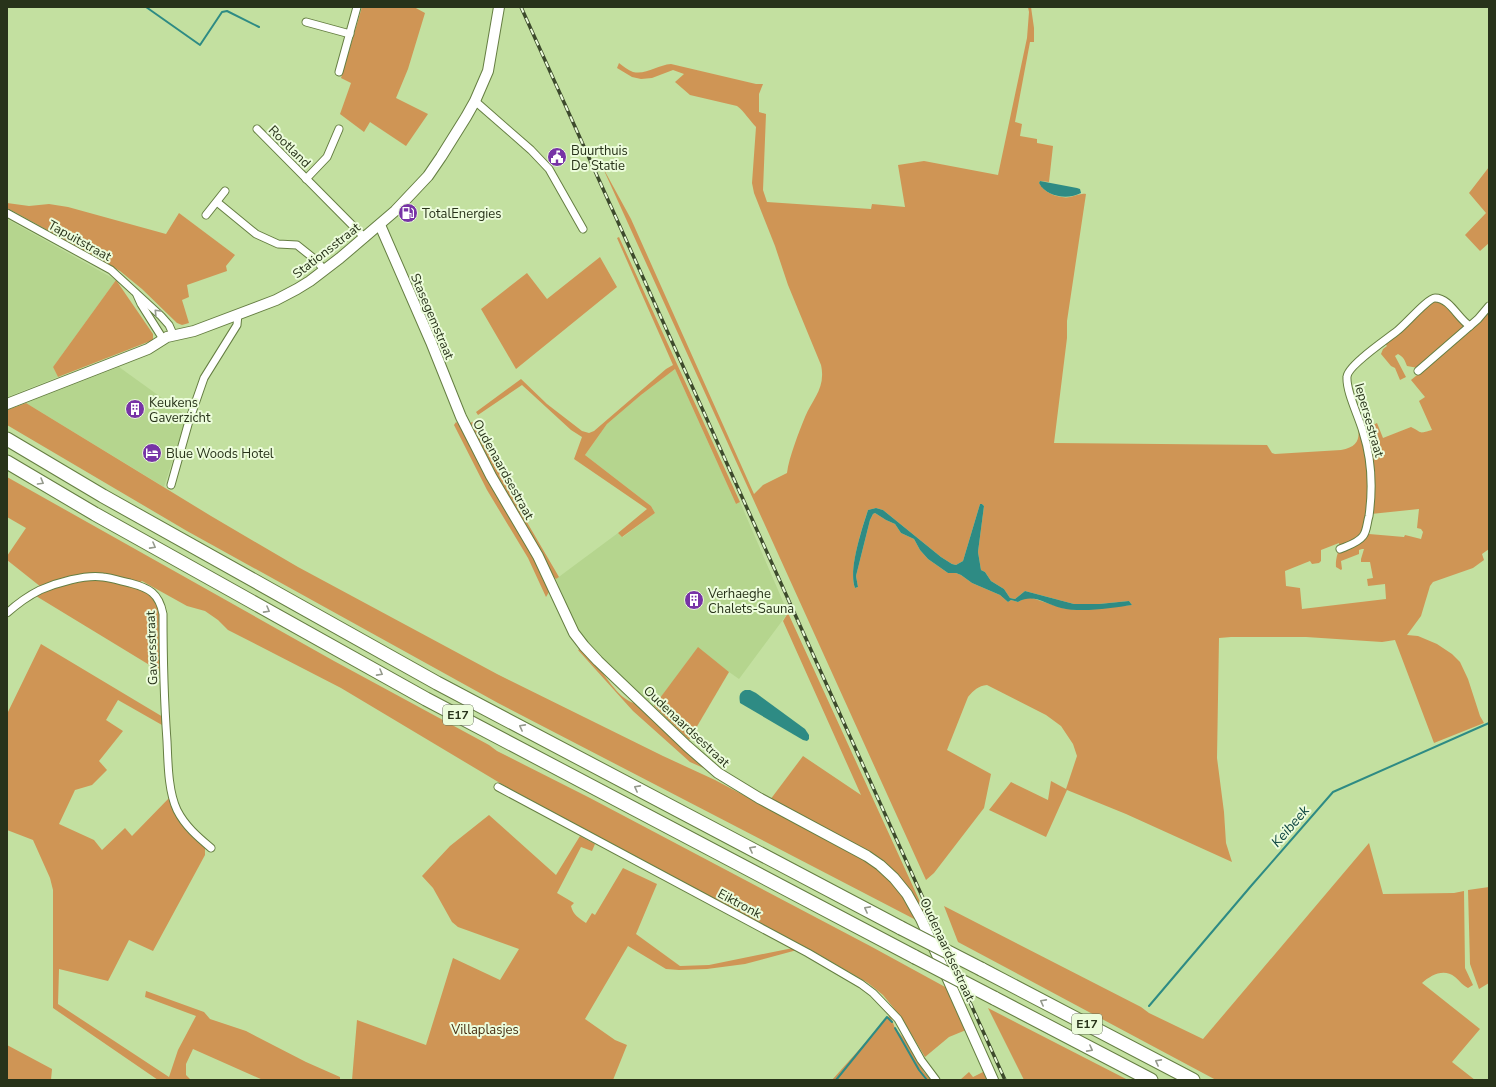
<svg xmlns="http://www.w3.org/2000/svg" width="1496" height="1087" font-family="'Nunito Sans',sans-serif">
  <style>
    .built { fill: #b5d58e }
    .green { fill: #cf9555; fill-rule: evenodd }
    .water { fill: #2e8b84 }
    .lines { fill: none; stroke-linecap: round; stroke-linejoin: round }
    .stream { stroke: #2e8b84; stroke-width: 2 }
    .street-casing { stroke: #657e42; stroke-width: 9 }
    .secondary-casing { stroke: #657e42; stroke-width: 12 }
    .highway-casing { stroke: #657e42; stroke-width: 15 }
    .street { stroke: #fff; stroke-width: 7 }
    .secondary { stroke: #fff; stroke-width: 10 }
    .highway { stroke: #fff; stroke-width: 13 }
    .rail-casing { stroke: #3d4a2c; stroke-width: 3.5 }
    .rail { stroke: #ecfcdb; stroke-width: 2; stroke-dasharray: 6; stroke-linecap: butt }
    .highway-bridge-casing { stroke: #657e42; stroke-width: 15; stroke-linecap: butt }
    .highway-bridge { stroke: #fff; stroke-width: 13 }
    .oneway { stroke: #94998c }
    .labels { text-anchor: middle; stroke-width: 4; stroke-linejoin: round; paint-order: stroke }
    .shield { fill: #ecfcdb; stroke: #636f54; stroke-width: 1 }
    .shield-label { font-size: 12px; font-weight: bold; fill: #28331a }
    .street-label { font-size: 13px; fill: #28331a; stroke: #ecfcdb }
    .poi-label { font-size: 13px; fill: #28331a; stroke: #ecfcdb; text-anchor: start }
    .park-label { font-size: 13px; fill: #493014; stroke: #ecfcdb }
    .water-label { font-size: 14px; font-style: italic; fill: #0b433f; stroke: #ecfcdb }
  </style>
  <rect width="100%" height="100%" fill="#c3e0a0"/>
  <g class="built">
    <path d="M7,219l109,61 -63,87 5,10 -51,20z"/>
    <path d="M119,367l68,49 -23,71 -138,-84z"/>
    <path d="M675,369l61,135 4,-2 48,111 -49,66 -10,-7 -31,-24 -44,58 -63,-58 -11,-13 -6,-12 -18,-44 62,-46 5,4 32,-24 -4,-7 -66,-51 22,-31 34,-29z"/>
  </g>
  <g class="green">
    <path d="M362,7h52l11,6 -17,56 -12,29 32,16 -22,32 -36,-24 -6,10 -24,-18 11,-31 -10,-5z"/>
    <path d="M1028,7h3l3,21v14h-4l-15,80 7,2 -2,12 17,3v4l16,3 -4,36 -9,-1 -1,2c5,10 21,16 31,14 6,-1 10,-4 16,-3l-19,127v17l-13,105 213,2 5,8 3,1 66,-4c21,-4 19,-15 15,-33 8,20 15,44 14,66 -1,12 -3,25 -4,37 -1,7 -4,11 -2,18l5,-4 35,3 1,-2 16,4 2,-7 -2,-3 -4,-1 2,-19 -48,5 2,-24v-27l-8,-34 12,-6 6,15 28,-11c12,6 7,7 21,3l-13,-29 6,-4 -14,-17c27,-22 56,-44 78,-70v239l-7,5 2,6 -11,8 -40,14 -3,4 -9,30 -14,19 11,1 19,8 15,10 8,8 8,17 12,37 4,7 -50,20 -39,-103 -13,2 -76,-5h-75l-12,1 -2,120 7,54 2,31 6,19 -106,-48 -59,-24 -21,47 -57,-27 22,-28 37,18 3,-19 15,8 11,-33 -4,-12 -12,-18 -15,-11 -59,-30c-9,1 -13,5 -19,12l-21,53 44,24 -7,34 -50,65 -8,7 -324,-714 29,53 123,275 9,-9 24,-12c2,-16 12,-41 18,-56 8,-19 21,-29 16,-52l-33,-80 -13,-39 -21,-53 -2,-10 4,-56c-7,-7 -11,-15 -19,-21l-47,-11 -15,-13 9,-8 -11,-4 -21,8 -11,1 -9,-2 -15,-9 2,-5c4,3 9,7 14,9 13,3 25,-7 38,-8l85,20h7l-4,10v18l7,2 -3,76 4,12 104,7 1,-5 33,3 -7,-42 26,-4 74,14 29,-137 2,-26zM980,504h2l2,2 -6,46 3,18 4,2 6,9 13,8 6,9 5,1 10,-8 49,13h25l30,-3 3,4 -54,5 -16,-2 -30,-10h-7l-7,4 -7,-2 -3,2 -8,-7 -28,-12 -11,-8 -5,-2h-8l-20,-14 -8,-9 -6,-11 -13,-6 -6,-9 -9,-4 -11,-7 -2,1 -3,6 -14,56 2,11 -3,1c-7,-17 7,-60 13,-78l8,-2 7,2 58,47 11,7 4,1 7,-4zM1339,543c1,7 -4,14 -3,24l5,3 1,-1 -1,-8 18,-7v-4l3,-1h2l-3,10v3h9l3,16 -6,1 1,7 17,-2 1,15 -84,10 -2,-21 -14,-2 -1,-15 25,-10 2,3 7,-1 2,-2v-11z"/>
    <path d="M1489,167v76l-9,8 -15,-16 21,-22 -17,-20z"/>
    <path d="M7,203l22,3 20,-2 19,3 98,27 13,-21 56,42 -9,11 1,5 -40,14 2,12 -7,3 7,23 -7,2 -5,-2 -35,-34 -22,-18 -89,-50 -24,-13z"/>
    <path d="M619,237l121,265 -4,2 -61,-135 -34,26 -34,29 -22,31 66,51 4,7 -33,24 -4,-4 29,-24 -73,-50 8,-22 -11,-7 -49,-45 -44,30 -2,-3 45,-33 26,25 35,27 7,2 5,-2 72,-62 7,-4 -56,-127z"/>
    <path d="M600,257l17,30 -101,82 -35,-60 46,-36 20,26z"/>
    <path d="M116,280l37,54v6l-95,37 -5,-10z"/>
    <path d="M1432,301l10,1 24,25 -48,41 -11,-2c-2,-5 -3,-9 -9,-12l-3,2 11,21 -6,3 -5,-12 -4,-2 -10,-12 2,-5 4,-3 -3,-4z"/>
    <path d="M26,403l185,113 87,51 199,107 166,82 52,24 151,80 24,20 15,20 11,20 -418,-217 -311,-172 -180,-106v-15z"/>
    <path d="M475,421v7l39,72 45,77 -3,2 -2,-2 -40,-67 -45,-84 1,-3z"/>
    <path d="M456,422l6,5 85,156 2,9 -3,5 -18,-39 -41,-68 -33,-65z"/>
    <path d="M7,477l327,184 155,84 8,6 93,47 282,149 75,41 19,42 -17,7 -24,20 -24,-40 -18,-22 -15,-12 -50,-29 -308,-165 -169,-101 -113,-58 -10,-10 -13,-9 -18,-5 -45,-25 -3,2 -30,-8 -68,12 -34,-27v-4l19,-28 -19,-11z"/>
    <path d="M95,579c15,3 45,6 56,16 15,12 10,59 10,77l-125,-76 21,-9z"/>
    <path d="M788,613l144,315 -4,-2 -24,-41 -134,-85 33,-44 58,39 -78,-174z"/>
    <path d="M41,644l122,73 -1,8 -44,-25 -12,20 17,11 -24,30 8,9 -15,15 -17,5 -16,34 35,16 8,10 23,-22 7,8 38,-39 25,42 10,9v7l-52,96 -24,-11 -21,41 -49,-12 -1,35 111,73 9,-27 18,-34 -51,-19 1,-6 58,21 6,7 36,12 60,31 34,15v3h-77l-70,-31 -7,15v11l5,5h-33l-105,-72v-118l-3,-12 -17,-38 -26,-10v-116z"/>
    <path d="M698,647l31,25 -40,68 -35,-34z"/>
    <path d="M580,649l2,1c6,7 13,13 19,21 10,12 19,29 36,33l71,66 -18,-8 -57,-51 -55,-61z"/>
    <path d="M489,815l67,60 24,-39 15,8 -3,7 -11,-4 -24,46 17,10 -3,3c2,9 8,12 15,17l6,-10 3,2 28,-47 34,16 -21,50 44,32 29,-1 84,-17 4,2 -52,14 -38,5 -28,1 -13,-1 -38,-23 -43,73 30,21 12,5 -14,35h-261l5,-60 69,25 27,-87 47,22 19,-31 -61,-22 -6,-5 -19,-34 -11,-12 28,-30z"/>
    <path d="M1369,843l14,51 71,-1 10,-2 1,77 8,17 -5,3c-6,-3 -8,-7 -13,-11 -11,-9 -24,-2 -33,6l58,46 -28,33 23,18h-259l-258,-138 -14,-36 197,101 8,6 54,26z"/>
    <path d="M1489,887v96l-10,6 -9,-25 -2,-74z"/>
    <path d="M988,1008l140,72h-104z"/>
    <path d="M890,1015l5,13 12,14 17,30 7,8h-99z"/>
    <path d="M7,1045l45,24 -1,11h-44z"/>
    <path d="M985,1071l4,9h-29l9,-8 4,5z"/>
  </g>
  <g class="water">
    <path d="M1040,181l37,7 3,1 1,4c-13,7 -35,4 -42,-10z"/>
    <path d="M980,504h2l2,2 -6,46 3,18 4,2 6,9 13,8 6,9 5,1 10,-8 49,13h25l30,-3 3,4c-20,3 -50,8 -71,3 -16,-4 -27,-15 -43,-6l-7,-2 -3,2 -8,-7 -28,-12 -11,-8 -5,-2h-8l-20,-14 -8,-9 -6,-11 -13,-6 -6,-9 -9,-4 -11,-7 -2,1 -3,6 -14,56 2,11 -3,1c-7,-18 7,-59 13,-78l8,-2 7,2 58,47 11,7 4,1 7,-4z"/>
    <path d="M745,690h5l6,3 49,36 4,6v4l-2,2 -4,-1 -63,-37c-1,-7 -1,-10 5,-13z"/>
  </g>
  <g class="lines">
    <g class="stream">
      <path d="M146,7l54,38 22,-33 5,-1 32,16"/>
      <path d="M1149,1006l102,-120 82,-94 156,-69"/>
      <path d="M895,1028l24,42 8,10"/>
      <path d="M836,1080l51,-63 5,5"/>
    </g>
    <g class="street-casing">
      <g id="street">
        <path d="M306,22l44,12"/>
        <path d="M339,72l18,-65"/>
        <path d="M475,101l56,49 18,19 34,60"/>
        <path d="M257,129l108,109"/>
        <path d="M306,179l21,-22 12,-28"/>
        <path d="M217,202l39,32 22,10 19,1 20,16 7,9"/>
        <path d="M7,213l104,57 50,46 8,9 4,9"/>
        <path d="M206,215l19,-24"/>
        <path d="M137,295l4,9 22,35"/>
        <path d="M1418,371l60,-52 11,-13"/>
        <path d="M171,485l18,-64 15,-43 33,-53 1,-11"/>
        <path d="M1340,549c7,-3 18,-6 23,-13 4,-5 4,-14 6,-20 4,-29 3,-56 -6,-84 -4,-15 -17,-40 -16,-55 0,-11 40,-38 50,-46 8,-6 31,-33 38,-33 15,0 23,21 35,28"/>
        <path d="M7,613c10,-9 21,-17 33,-23 16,-7 46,-16 63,-13 9,1 18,4 27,6 19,5 29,10 33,31 0,42 1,85 4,127 1,21 1,50 10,69 8,16 21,27 34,38"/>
        <path d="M498,787l310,166 53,31 12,9 25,26 23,41 15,20"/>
      </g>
    </g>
    <g class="secondary-casing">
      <g id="secondary">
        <path d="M380,225l51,117 30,75 30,59 47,80 36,77 10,13 14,15 89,85 31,27 41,25 108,58 13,9 14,13 13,16 14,25 72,161"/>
        <path d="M7,404l141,-55 19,-12 27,-6 82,-31 21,-11 13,-8 30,-23 55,-47 33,-35 13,-19 25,-40 9,-16 13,-30 11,-64"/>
      </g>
    </g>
    <g class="highway-casing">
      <g id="highway">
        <path d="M7,439l96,57 334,187 464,245"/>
        <path d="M7,462l88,52 331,185 489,258"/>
        <path d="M981,969l212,111"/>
        <path d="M994,998l157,82"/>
      </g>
    </g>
    <use href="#street" class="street"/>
    <use href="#secondary" class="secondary"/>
    <use href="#highway" class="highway"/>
    <g class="rail-casing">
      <path id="rail" d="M521,7l484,1073"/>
    </g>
    <use href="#rail" class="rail"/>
    <g class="highway-bridge-casing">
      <g id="highway-bridge">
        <path d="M901,928l80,41"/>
        <path d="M915,957l79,41"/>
      </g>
    </g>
    <use href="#highway-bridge" class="highway-bridge"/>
  </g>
  <defs><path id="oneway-chevron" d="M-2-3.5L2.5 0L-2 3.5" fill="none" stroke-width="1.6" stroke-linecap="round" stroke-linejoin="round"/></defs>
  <g class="oneway">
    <use href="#oneway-chevron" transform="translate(157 312) rotate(-134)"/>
    <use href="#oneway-chevron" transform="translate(41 482) rotate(30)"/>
    <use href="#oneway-chevron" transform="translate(153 546) rotate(29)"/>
    <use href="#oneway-chevron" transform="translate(267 610) rotate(29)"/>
    <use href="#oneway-chevron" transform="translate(380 673) rotate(29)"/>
    <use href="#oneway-chevron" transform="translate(522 727) rotate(-152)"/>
    <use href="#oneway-chevron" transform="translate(637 788) rotate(-152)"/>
    <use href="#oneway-chevron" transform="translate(752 849) rotate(-152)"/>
    <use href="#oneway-chevron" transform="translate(867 909) rotate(-152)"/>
    <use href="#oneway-chevron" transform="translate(1043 1002) rotate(-152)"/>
    <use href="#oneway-chevron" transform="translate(1090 1049) rotate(28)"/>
    <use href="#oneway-chevron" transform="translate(1158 1062) rotate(-152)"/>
  </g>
  <defs>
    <g id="civic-disc" transform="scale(1)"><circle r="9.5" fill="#7733a6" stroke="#ecfcdb"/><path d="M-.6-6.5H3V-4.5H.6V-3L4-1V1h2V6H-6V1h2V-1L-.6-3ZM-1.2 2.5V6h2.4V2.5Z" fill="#fff"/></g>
    <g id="fuel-disc" transform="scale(1)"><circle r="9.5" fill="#7733a6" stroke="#ecfcdb"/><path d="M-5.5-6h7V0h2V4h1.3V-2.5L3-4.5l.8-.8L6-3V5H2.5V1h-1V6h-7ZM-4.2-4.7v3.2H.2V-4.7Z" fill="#fff"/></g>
    <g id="building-disc" transform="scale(1)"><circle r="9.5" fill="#7733a6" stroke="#ecfcdb"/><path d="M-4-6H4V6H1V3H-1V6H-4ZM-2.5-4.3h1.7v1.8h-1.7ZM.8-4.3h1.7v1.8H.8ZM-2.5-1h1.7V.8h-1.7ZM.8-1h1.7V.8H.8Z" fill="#fff"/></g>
    <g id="hotel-disc" transform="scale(1)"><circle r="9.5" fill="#7733a6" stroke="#ecfcdb"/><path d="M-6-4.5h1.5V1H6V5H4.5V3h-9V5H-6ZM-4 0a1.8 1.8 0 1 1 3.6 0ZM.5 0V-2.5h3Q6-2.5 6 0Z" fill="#fff"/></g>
  </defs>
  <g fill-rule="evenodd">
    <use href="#civic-disc" x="557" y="157"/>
    <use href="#fuel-disc" x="408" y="213"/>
    <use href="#building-disc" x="135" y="409"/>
    <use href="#hotel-disc" x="152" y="453"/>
    <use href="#building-disc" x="694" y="600"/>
  </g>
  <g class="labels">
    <g class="shield">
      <rect x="443" y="705" width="30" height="20" rx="3"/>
      <rect x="1072" y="1014" width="30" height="20" rx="3"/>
    </g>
    <g class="shield-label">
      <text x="458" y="719">E17</text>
      <text x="1087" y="1028">E17</text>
    </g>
    <g class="street-label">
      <text transform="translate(290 146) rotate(45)" y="5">Rootland</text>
      <text transform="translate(80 240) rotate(29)" y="5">Tapuitstraat</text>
      <text transform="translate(326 250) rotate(-38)" y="5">Stationsstraat</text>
      <text transform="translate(433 316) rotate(67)" y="5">Stasegemstraat</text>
      <text transform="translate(1370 420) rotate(74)" y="5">Iepersestraat</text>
      <text transform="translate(504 469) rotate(61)" y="5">Oudenaardsestraat</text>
      <text transform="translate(151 648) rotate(-92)" y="5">Gaversstraat</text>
      <text transform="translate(687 726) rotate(43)" y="5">Oudenaardsestraat</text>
      <text transform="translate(740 903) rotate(28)" y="5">Eiktronk</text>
      <text transform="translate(948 949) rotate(65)" y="5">Oudenaardsestraat</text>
    </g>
    <g class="poi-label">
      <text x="571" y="155">Buurthuis<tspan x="571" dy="15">De Statie</tspan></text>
      <text x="422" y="218">TotalEnergies</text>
      <text x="149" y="407">Keukens<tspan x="149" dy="15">Gaverzicht</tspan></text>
      <text x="166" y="458">Blue Woods Hotel</text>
      <text x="708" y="598">Verhaeghe<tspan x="708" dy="15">Chalets-Sauna</tspan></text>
    </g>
    <g class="park-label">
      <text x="485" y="1034">Villaplasjes</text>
    </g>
    <g class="water-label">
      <text transform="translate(1290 826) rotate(-49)" y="5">Keibeek</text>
    </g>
  </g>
  <rect width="1496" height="1087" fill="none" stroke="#28331a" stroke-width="16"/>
</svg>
